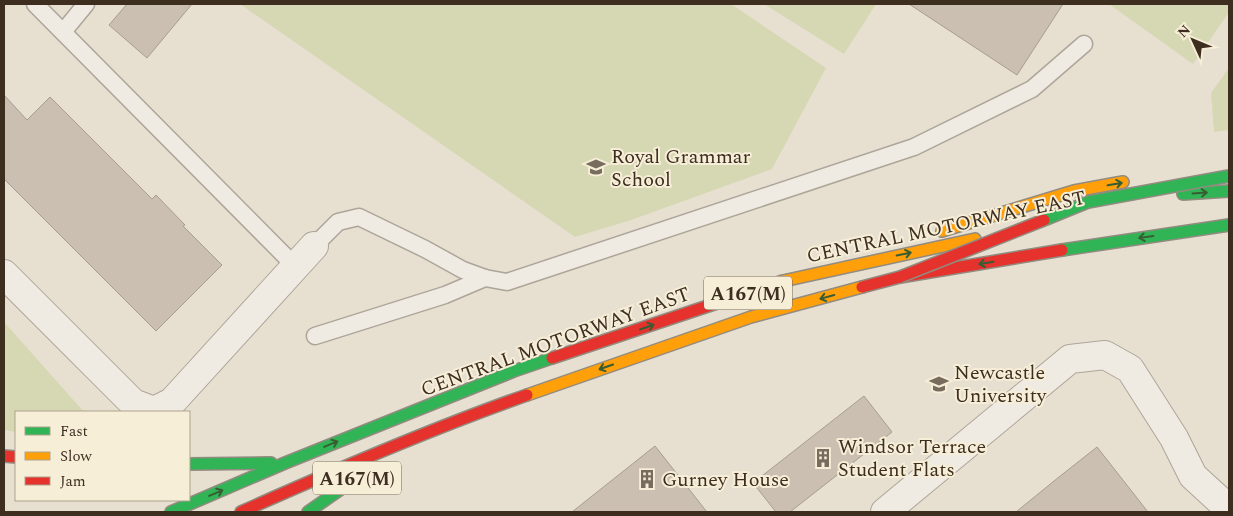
<svg xmlns="http://www.w3.org/2000/svg" width="1233" height="516" font-family="Spectral,serif">
  <style>
    .green { fill: #d6d7b3 }
    .building { fill: #cbbfb2; stroke: #a89c90 }
    .lines { fill: none; stroke-linecap: round; stroke-linejoin: round }
    .lane-casing { stroke: #ada599; stroke-width: 19 }
    .street-casing { stroke: #ada599; stroke-width: 30 }
    .fast-casing { stroke: #928b80; stroke-width: 14 }
    .slow-casing { stroke: #928b80; stroke-width: 14 }
    .jam-casing { stroke: #928b80; stroke-width: 14 }
    .lane { stroke: #efebe3; stroke-width: 16 }
    .street { stroke: #efebe3; stroke-width: 28 }
    .fast { stroke: #30b455; stroke-width: 11 }
    .slow { stroke: #ff9f0a; stroke-width: 11 }
    .jam { stroke: #e5322d; stroke-width: 11 }
    .fast-bridge-casing { stroke: #928b80; stroke-width: 14; stroke-linecap: butt }
    .jam-bridge-casing { stroke: #928b80; stroke-width: 14; stroke-linecap: butt }
    .fast-bridge { stroke: #30b455; stroke-width: 11 }
    .jam-bridge { stroke: #e5322d; stroke-width: 11 }
    .oneway { stroke: #385d33 }
    .labels { text-anchor: middle; stroke-width: 4; stroke-linejoin: round; paint-order: stroke }
    .shield { fill: #f7eed8; stroke: #756857; stroke-width: 1 }
    .shield-label { font-size: 19px; font-weight: bold; fill: #3d2e20 }
    .poi-label { font-size: 20px; fill: #3d2e20; stroke: #f7eed8; text-anchor: start }
    .street-label { font-size: 20px; fill: #3d2e20; stroke: #f7eed8 }
  </style>
  <rect width="100%" height="100%" fill="#e7e0d1"/>
  <g class="green">
    <path d="M240,4h491l95,64 -54,101 -141,51 -56,17z"/>
    <path d="M764,4h112l-32,50z"/>
    <path d="M1109,4h120v8l-36,52z"/>
    <path d="M1229,68v62l-15,2 -3,-39z"/>
    <path d="M4,322l80,90h-68v20l-12,-2z"/>
  </g>
  <g class="building">
    <path d="M127,4h65l-45,54 -38,-33z"/>
    <path d="M909,4h154l-46,71z"/>
    <path d="M4,95l23,25 23,-23 102,102 4,-4 29,30 -2,1 39,39 -66,66 -152,-152z"/>
    <path d="M864,396l28,36 -102,80h-14l-23,-29z"/>
    <path d="M655,446l52,66h-135z"/>
    <path d="M1097,447l51,65h-132l38,-31z"/>
  </g>
  <g class="lines">
    <g class="lane-casing">
      <g id="lane">
        <path d="M35,4l261,263"/>
        <path d="M63,32l23,-28"/>
        <path d="M314,246l24,-24 21,-5 66,32 38,21 22,8 22,4 407,-135 118,-58 52,-45"/>
        <path d="M315,336l130,-41 40,-17"/>
      </g>
    </g>
    <g class="street-casing">
      <g id="street">
        <path d="M4,274l129,129 21,8 18,-9 142,-156"/>
        <path d="M885,512l185,-153 35,-4 25,14 44,69 19,38 36,33"/>
      </g>
    </g>
    <g class="fast-casing">
      <g id="fast">
        <path d="M1183,194l46,-3"/>
        <path d="M1062,250l167,-25"/>
        <path d="M189,464l82,-1"/>
        <path d="M171,512l114,-49 229,-92 38,-13"/>
        <path d="M308,512l60,-42"/>
      </g>
    </g>
    <g class="slow-casing">
      <g id="slow">
        <path d="M942,231l132,-40 49,-9"/>
        <path d="M717,303l66,-22 192,-42"/>
        <path d="M527,395l224,-78 111,-30"/>
      </g>
    </g>
    <g class="jam-casing">
      <g id="jam">
        <path d="M862,287l38,-10 162,-27"/>
        <path d="M552,358l165,-55"/>
        <path d="M4,456l12,1"/>
        <path d="M241,512c94,-42 189,-83 286,-117"/>
      </g>
    </g>
    <use href="#lane" class="lane"/>
    <use href="#street" class="street"/>
    <use href="#fast" class="fast"/>
    <use href="#slow" class="slow"/>
    <use href="#jam" class="jam"/>
    <g class="fast-bridge-casing">
      <path id="fast-bridge" d="M1044,220l44,-18 141,-26"/>
    </g>
    <g class="jam-bridge-casing">
      <path id="jam-bridge" d="M900,277l144,-57"/>
    </g>
    <use href="#fast-bridge" class="fast-bridge"/>
    <use href="#jam-bridge" class="jam-bridge"/>
  </g>
  <defs><path id="oneway-shaft" d="M-6 0H5M1.5-3L5.5 0L1.5 3" fill="none" stroke-width="1.6" stroke-linecap="round" stroke-linejoin="round" transform="scale(1.25)"/></defs>
  <g class="oneway">
    <use href="#oneway-shaft" transform="translate(1115 184) rotate(-10)"/>
    <use href="#oneway-shaft" transform="translate(1200 193) rotate(-4)"/>
    <use href="#oneway-shaft" transform="translate(1146 237) rotate(172)"/>
    <use href="#oneway-shaft" transform="translate(904 254) rotate(-12)"/>
    <use href="#oneway-shaft" transform="translate(986 263) rotate(171)"/>
    <use href="#oneway-shaft" transform="translate(827 297) rotate(165)"/>
    <use href="#oneway-shaft" transform="translate(647 327) rotate(-19)"/>
    <use href="#oneway-shaft" transform="translate(606 367) rotate(161)"/>
    <use href="#oneway-shaft" transform="translate(331 444) rotate(-22)"/>
    <use href="#oneway-shaft" transform="translate(216 493) rotate(-23)"/>
  </g>
  <defs>
    <g id="school-bare" transform="scale(1.5)"><path d="M0-5L7-2L0 1L-7-2ZM-4 1L0 2.5L4 1V4Q0 6-4 4Z" fill="#786c5e" stroke="#f7eed8" stroke-width="2.5" paint-order="stroke"/></g>
    <g id="university-bare" transform="scale(1.5)"><path d="M0-5L7-2L0 1L-7-2ZM-4 1L0 2.5L4 1V4Q0 6-4 4Z" fill="#786c5e" stroke="#f7eed8" stroke-width="2.5" paint-order="stroke"/></g>
    <g id="building-bare" transform="scale(1.5)"><path d="M-4-6H4V6H1V3H-1V6H-4ZM-2.5-4.3h1.7v1.8h-1.7ZM.8-4.3h1.7v1.8H.8ZM-2.5-1h1.7V.8h-1.7ZM.8-1h1.7V.8H.8Z" fill="#786c5e" stroke="#f7eed8" stroke-width="2.5" paint-order="stroke"/></g>
  </defs>
  <g fill-rule="evenodd">
    <use href="#school-bare" x="596" y="167"/>
    <use href="#university-bare" x="939" y="384"/>
    <use href="#building-bare" x="823" y="458"/>
    <use href="#building-bare" x="647" y="479"/>
  </g>
  <g class="labels">
    <g class="shield">
      <rect x="704" y="276.5" width="88" height="33" rx="4"/>
      <rect x="313" y="461.5" width="88" height="33" rx="4"/>
    </g>
    <g class="shield-label">
      <text x="748" y="300">A167(M)</text>
      <text x="357" y="485">A167(M)</text>
    </g>
    <g class="poi-label">
      <text x="611" y="163">Royal Grammar<tspan x="611" dy="23">School</tspan></text>
      <text x="954" y="379">Newcastle<tspan x="954" dy="23">University</tspan></text>
      <text x="838" y="453">Windsor Terrace<tspan x="838" dy="23">Student Flats</tspan></text>
      <text x="662" y="486">Gurney House</text>
    </g>
    <g class="street-label">
      <text transform="translate(946 226) rotate(-12)" y="7">CENTRAL MOTORWAY EAST</text>
      <text transform="translate(555 341) rotate(-20)" y="7">CENTRAL MOTORWAY EAST</text>
    </g>
  </g>
  <rect width="1233" height="516" fill="none" stroke="#3d2e20" stroke-width="10"/>
  <rect x="15" y="411" width="175" height="90" fill="#f7eed8" stroke="#ada18e"/>
  <rect x="25" y="427" width="25" height="8" fill="#30b455" stroke="#ada18e"/>
  <text x="60" y="436" font-size="15" fill="#3d2e20">Fast</text>
  <rect x="25" y="452" width="25" height="8" fill="#ff9f0a" stroke="#ada18e"/>
  <text x="60" y="461" font-size="15" fill="#3d2e20">Slow</text>
  <rect x="25" y="477" width="25" height="8" fill="#e5322d" stroke="#ada18e"/>
  <text x="60" y="486" font-size="15" fill="#3d2e20">Jam</text>
  <g transform="translate(1193 40) rotate(314)" stroke="#f7eed8" stroke-width="4" paint-order="stroke">
  <path d="M0-4L9 19L0 12L-9 19Z" fill="#3d2e20"/>
  <text y="-8" font-size="14" font-weight="bold" text-anchor="middle" fill="#3d2e20">N</text>
  </g>
</svg>
